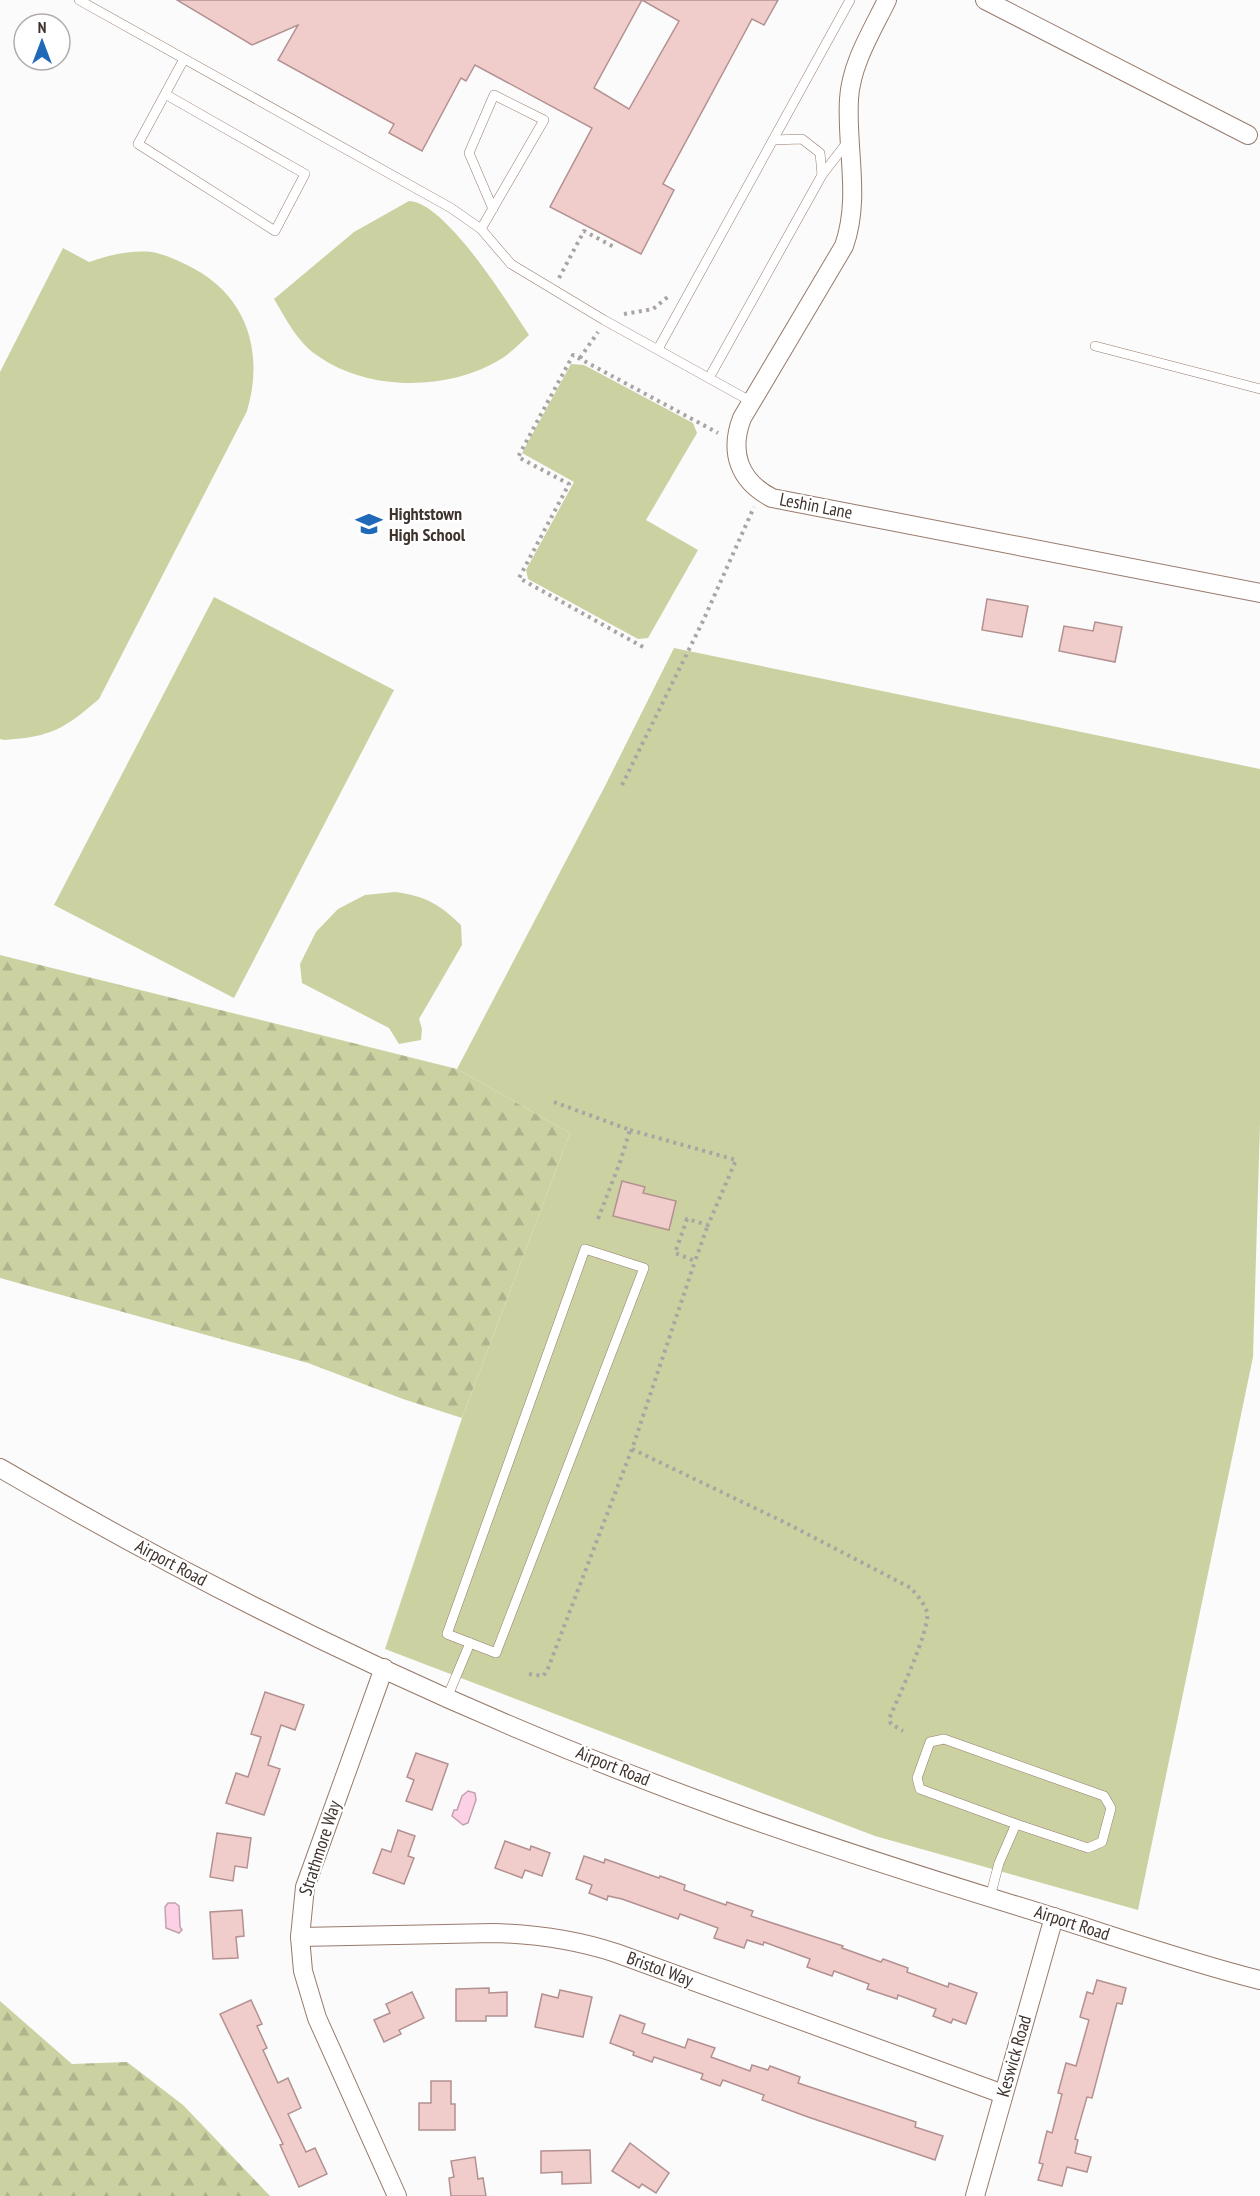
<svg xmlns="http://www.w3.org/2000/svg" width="1260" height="2196" font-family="'PT Sans Narrow',sans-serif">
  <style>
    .green { fill: #ccd1a2 }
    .forest { fill: url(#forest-firs) }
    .water { fill: #fcd0e5; stroke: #c3a1ae; stroke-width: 1.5 }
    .building { fill: #f0cccb; stroke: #b39191; stroke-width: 1.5; fill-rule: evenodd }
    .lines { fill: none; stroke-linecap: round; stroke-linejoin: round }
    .lane-casing { stroke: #977b6c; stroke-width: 10 }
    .street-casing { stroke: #977b6c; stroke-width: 20 }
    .path { stroke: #aaa5a3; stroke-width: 4; stroke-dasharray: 3 4.5; stroke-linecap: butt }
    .lane { stroke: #fff; stroke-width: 9 }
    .street { stroke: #fff; stroke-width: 18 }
    .labels { text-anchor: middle; stroke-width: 4.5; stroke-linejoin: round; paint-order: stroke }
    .street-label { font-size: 18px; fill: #3e322c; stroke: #fff }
    .poi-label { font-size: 18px; font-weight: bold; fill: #3e322c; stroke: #fff; text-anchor: start }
  </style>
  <defs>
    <pattern id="forest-firs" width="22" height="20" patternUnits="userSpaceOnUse" patternTransform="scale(1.5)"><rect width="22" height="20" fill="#ccd1a2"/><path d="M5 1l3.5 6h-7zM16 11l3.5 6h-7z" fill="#b0b48c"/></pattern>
  </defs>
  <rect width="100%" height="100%" fill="#fbfbfb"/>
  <g class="green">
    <path d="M409,201c37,1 100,104 120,134 -9,8 -18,18 -28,24 -52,32 -132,33 -183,-3 -20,-13 -32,-37 -44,-57l80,-67z"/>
    <path d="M63,248l26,14c20,-7 42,-12 63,-10 12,2 24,8 35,13 59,28 78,86 60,146l-148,288c-35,30 -48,38 -95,41l-4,-1v-367z"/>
    <path d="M571,364l13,1 109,58 4,10 -51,87 52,30 -50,88 -10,1 -110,-60 -2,-9 48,-88 -52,-29z"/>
    <path d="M214,597l180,93 -160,308 -180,-93z"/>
    <path d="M674,648l586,121v354l-7,234 -115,553 -263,-74 -490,-187 77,-231 108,-285 -113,-64 147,-281z"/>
    <path d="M395,892c31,4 44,12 66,33l1,20 -43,74 3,10 -1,11 -22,4 -10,-16 -87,-45 -2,-19 16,-32 22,-23 27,-14z"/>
  </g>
  <g class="forest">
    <path d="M0,955l457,114 113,64 -108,285 -59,-19 -95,-36 -308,-85z"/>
    <path d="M0,2001l72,63 55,-2 56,43 87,91h-270z"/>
  </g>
  <g class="water">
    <path d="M468,1791l7,2 1,7 -8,23 -5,2 -11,-9 2,-6h3l5,-14z"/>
    <path d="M168,1903h7l4,3 1,21 2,3 -3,3 -13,-5 -1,-21z"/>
  </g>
  <g class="building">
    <path d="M177,0h601l-14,25 -12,-6 -89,165 11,6 -33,64 -91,-47 42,-79 -117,-63 -9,16 -5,-3 -39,73 -33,-18 5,-9 -116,-64 20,-35 -46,20zM642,0l37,21 -50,88 -35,-21z"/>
    <path d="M987,599l41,7 -6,31 -40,-7z"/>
    <path d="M1095,622l27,5 -7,35 -56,-11 5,-25 29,5z"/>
    <path d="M622,1181l23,6 -2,6 33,8 -7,29 -56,-14z"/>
    <path d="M265,1692l39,13 -9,25 -14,-5 -13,40 12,4 -16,46 -38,-12 10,-30 12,4 13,-40 -10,-3z"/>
    <path d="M416,1753l32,11 -16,46 -26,-9 8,-21 -7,-3z"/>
    <path d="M398,1830l17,6 -7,20 6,2 -10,26 -31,-11 9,-24 9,3z"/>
    <path d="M217,1833l34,5 -4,30 -12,-2 -2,15 -23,-4z"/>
    <path d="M505,1841l25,9 1,-4 19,7 -8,23 -17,-6 -3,8 -27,-10z"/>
    <path d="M584,1856l20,7 1,-4 54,19 1,-2 25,9 -1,5 42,15 1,-3 26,9 -2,5 92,30 -1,2 39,14 2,-3 25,9 -1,4 41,15 1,-4 28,10 -11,31 -13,-5 -2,4 -18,-7 3,-7 -38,-14 -1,4 -30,-10 2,-5 -35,-13 -2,5 -25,-9 3,-8 -46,-17 -1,3 -16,-5 -3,8 -30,-10 4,-10 -38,-14 -2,5 -56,-20 -14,-3 -1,4 -18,-7 3,-8 -16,-6z"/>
    <path d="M242,1910l2,26 -8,1 2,21 -25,1 -3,-47z"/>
    <path d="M1097,1980l29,8 -4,16 -5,-1 -25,95 -5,-1 -12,42 3,1 -3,13 16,4 -4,15 -20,-5 -5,19 -24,-6 5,-16 -4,-1 8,-32 5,2 10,-39 -4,-1 8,-30 10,3 13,-46 -9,-3 7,-25 6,2z"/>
    <path d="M489,1988v5l18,-1v24h-21v5h-30v-32z"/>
    <path d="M560,1990l32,7 -9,40 -48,-10 7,-33 16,4z"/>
    <path d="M412,1992l12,26 -25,12 2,4 -17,8 -10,-22 16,-7 -4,-9z"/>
    <path d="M251,2000l11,24 -5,2 10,22 -4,2 15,33 10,-5 13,30 -13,6 18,38 9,-4 12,26 -28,13 -19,-42 3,-1 -63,-130z"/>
    <path d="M620,2015l25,9 -3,9 43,15 3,-9 27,9 -4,9 39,14 2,-6 16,5 2,-4 30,11 -2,6 118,39 -1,5 28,9 -8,24 -127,-43 -46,-17 2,-5 -41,-15 -3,6 -19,-7 2,-5 -49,-17 -2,5 -19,-7 1,-3 -24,-9z"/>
    <path d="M431,2081h20v23h4v26h-36v-27h12z"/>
    <path d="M630,2143l39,30 -13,20 -14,-9 -3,4 -27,-17z"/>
    <path d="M590,2150l1,33 -29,1v-12l-21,1v-22z"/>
    <path d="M475,2157l3,22 5,-1 3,18h-35l-2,-18 5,-1 -3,-16z"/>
  </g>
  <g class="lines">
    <g class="lane-casing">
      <g id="lane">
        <path d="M79,0l372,208 30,21 30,35 93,56 148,82"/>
        <path d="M165,94l140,80 -30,57 -137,-87 46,-85"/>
        <path d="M773,140l29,-1 18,14 2,22"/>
        <path d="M481,229l63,-109 -50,-25 -25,58 24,56"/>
        <path d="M1095,346l165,43"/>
        <path d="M658,349l192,-349"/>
        <path d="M709,378l113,-203 27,-35"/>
        <path d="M585,1249l59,19 -148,385 -49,-19z"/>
        <path d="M447,1698l23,-55"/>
        <path d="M990,1897l9,-34 17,-39 -96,-35 -3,-11 13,-36 14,-3 160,57 7,12 -9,34 -14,6 -72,-24"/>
      </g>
    </g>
    <g class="street-casing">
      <g id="street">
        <path d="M887,0c-15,31 -36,64 -38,99 -3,49 12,99 -5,147l-102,172c-13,34 -3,63 30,80l488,95"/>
        <path d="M985,0l263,135"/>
        <path d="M0,1468c232,136 477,253 731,344 92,33 186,63 280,92 83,25 165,55 249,76"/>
        <path d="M384,1668l-79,219 -5,50 3,34 14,47 80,178"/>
        <path d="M300,1937l193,-4c42,1 83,7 123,20l387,141"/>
        <path d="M975,2196l79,-279"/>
      </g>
    </g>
    <g class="path">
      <path d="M559,278l25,-47 32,17"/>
      <path d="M624,314l29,-5 17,-14"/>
      <path d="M580,358l18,-26"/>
      <path d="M643,647l-124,-69 50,-94 -51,-27 55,-102 145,78"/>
      <path d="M622,785l81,-164 51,-114"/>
      <path d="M554,1102l76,28 -10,32 -22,57"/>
      <path d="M630,1130l106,30 -28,65 -21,-6 -12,34 20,8 13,-36"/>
      <path d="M632,1449l152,73 127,66c6,7 13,15 16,24 4,16 -30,88 -38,107l2,5 12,7"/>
      <path d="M529,1674l14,2 4,-5 85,-222 63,-188"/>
    </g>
    <use href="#lane" class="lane"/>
    <use href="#street" class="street"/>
  </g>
  <defs>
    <g id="school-bare" transform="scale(2.07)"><path d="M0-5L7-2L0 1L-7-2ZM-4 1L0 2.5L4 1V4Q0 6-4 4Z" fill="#2069b9" stroke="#fff" stroke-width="2.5" paint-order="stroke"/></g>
  </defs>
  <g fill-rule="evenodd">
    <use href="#school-bare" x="369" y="524"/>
  </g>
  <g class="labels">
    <g class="street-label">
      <text transform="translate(816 506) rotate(11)" y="6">Leshin Lane</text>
      <text transform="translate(171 1563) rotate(28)" y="6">Airport Road</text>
      <text transform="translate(613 1766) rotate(22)" y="6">Airport Road</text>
      <text transform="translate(320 1848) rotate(-72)" y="6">Strathmore Way</text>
      <text transform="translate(1072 1923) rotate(18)" y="6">Airport Road</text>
      <text transform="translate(660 1969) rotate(20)" y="6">Bristol Way</text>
      <text transform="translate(1014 2056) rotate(-74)" y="6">Keswick Road</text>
    </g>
    <g class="poi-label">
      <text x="389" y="520">Hightstown<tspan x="389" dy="21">High School</tspan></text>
    </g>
  </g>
  <g transform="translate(42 42)"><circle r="28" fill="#ffffff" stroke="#b2adab" stroke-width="1.5"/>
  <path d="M0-4.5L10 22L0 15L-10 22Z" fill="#2069b9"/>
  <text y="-9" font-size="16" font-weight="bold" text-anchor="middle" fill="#3e322c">N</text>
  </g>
</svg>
